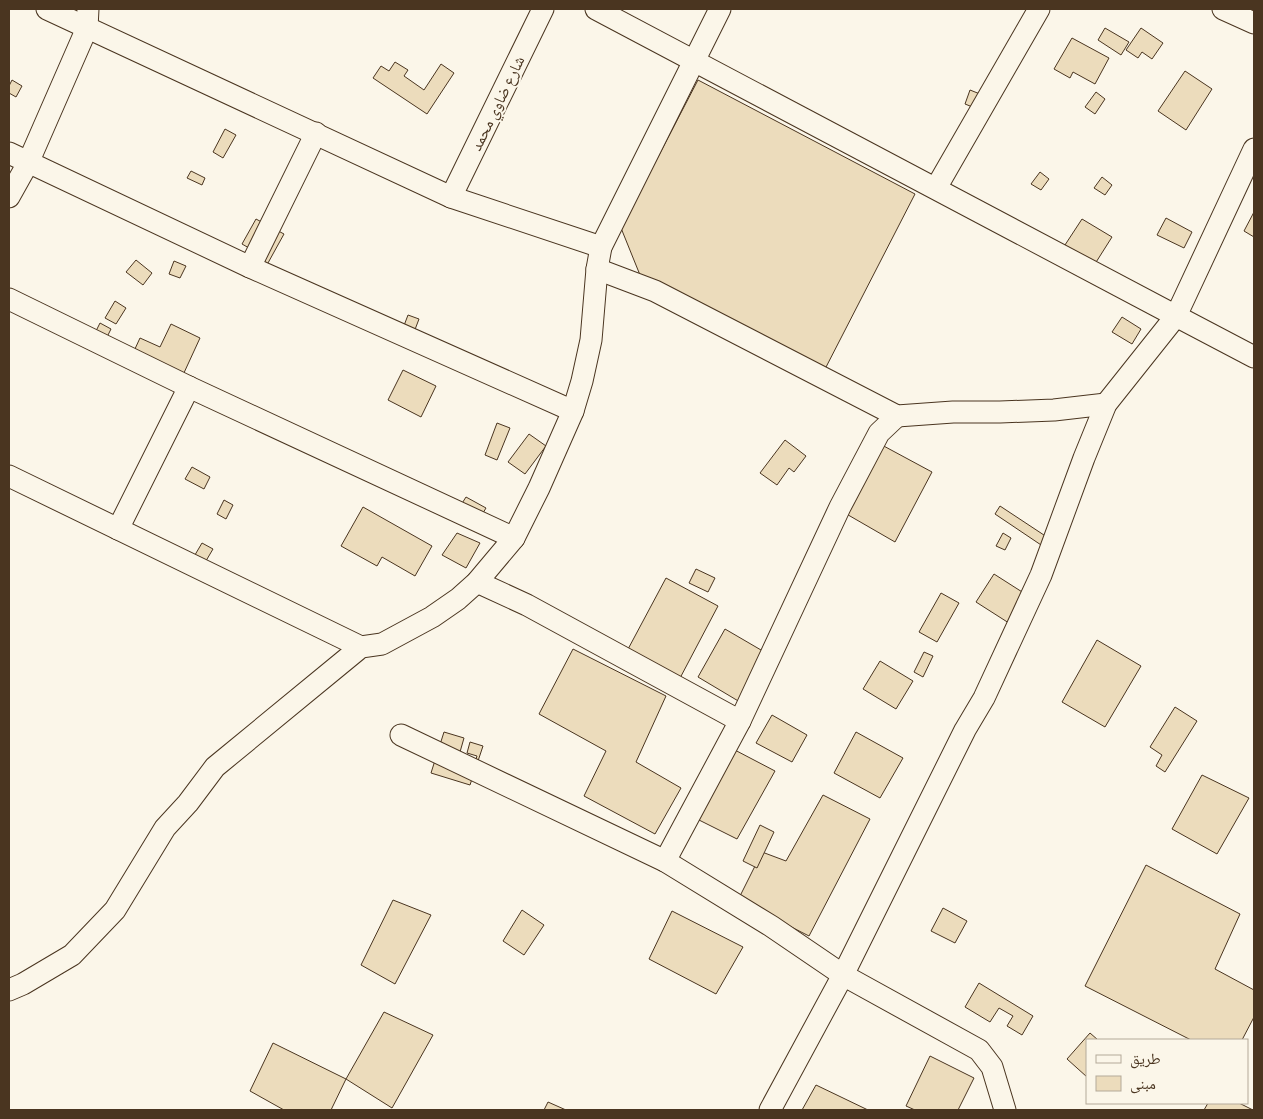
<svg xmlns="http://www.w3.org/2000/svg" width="1263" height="1119" font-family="Barlow,'Noto Naskh Arabic',sans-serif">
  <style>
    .building { fill: #ecdcbc; stroke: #4a3520 }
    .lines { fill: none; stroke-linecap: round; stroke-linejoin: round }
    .street-casing { stroke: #4a3520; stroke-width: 23 }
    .street { stroke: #fbf6e9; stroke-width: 21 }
    .labels { text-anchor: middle; stroke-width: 4; stroke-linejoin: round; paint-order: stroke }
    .street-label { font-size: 16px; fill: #4a3520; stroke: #fbf6e9 }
  </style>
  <rect width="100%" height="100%" fill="#fbf6e9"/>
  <g class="building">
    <path d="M1105,28l24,14 -8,13 -23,-15z"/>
    <path d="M1141,28l22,15 -11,16 -10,-7 -4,6 -12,-8z"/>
    <path d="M1072,38l37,20 -14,26 -22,-12 -3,6 -16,-9z"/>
    <path d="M395,62l13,8 -4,6 20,14 17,-26 13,9 -27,41 -54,-36 8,-12 8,5z"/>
    <path d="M1185,71l27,18 -26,41 -28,-19z"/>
    <path d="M12,80l10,6 -6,11 -7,-4v-7z"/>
    <path d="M698,80l217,114 -91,177 -184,-96 -19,-47z"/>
    <path d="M970,90l20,8 -5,14 -20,-8z"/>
    <path d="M1096,92l9,7 -10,15 -10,-7z"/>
    <path d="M225,129l11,6 -13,23 -10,-6z"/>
    <path d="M191,171l14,7 -3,7 -15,-7z"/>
    <path d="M1040,172l9,7 -8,11 -10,-6z"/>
    <path d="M1102,177l10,8 -7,10 -11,-7z"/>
    <path d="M1254,212v25l-10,-6z"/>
    <path d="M1166,218l26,14 -8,16 -27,-13z"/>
    <path d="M256,219l28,15 -21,38 -7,-20 -14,-8z"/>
    <path d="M1082,219l30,18 -19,30 -30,-19z"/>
    <path d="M136,260l16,13 -9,12 -17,-13z"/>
    <path d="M174,261l12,5 -6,12 -11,-4z"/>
    <path d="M115,301l11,7 -10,16 -11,-6z"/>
    <path d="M408,315l11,4 -11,29 -11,-4z"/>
    <path d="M1122,317l19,12 -9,15 -20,-12z"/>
    <path d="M100,323l11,6 -5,10 -11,-6z"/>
    <path d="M171,324l29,14 -23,50 -49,-24 12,-26 20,9z"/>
    <path d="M403,370l33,16 -15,31 -33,-17z"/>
    <path d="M497,423l13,5 -13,32 -12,-5z"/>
    <path d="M529,434l17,12 -21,28 -17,-12z"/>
    <path d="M785,440l21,16 -12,16 -5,-4 -12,17 -17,-12z"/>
    <path d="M880,444l52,28 -37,70 -52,-30z"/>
    <path d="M192,467l18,10 -6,12 -19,-10z"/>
    <path d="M466,497l20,11 -12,20 -20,-12z"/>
    <path d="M224,500l9,5 -7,14 -9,-5z"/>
    <path d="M1000,506l56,37 -6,8 -55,-37z"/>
    <path d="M363,507l69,39 -17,30 -33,-19 -5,9 -36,-20z"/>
    <path d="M457,533l23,10 -14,25 -24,-13z"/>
    <path d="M1003,533l8,5 -6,12 -9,-4z"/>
    <path d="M202,543l11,6 -13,22 -11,-6z"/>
    <path d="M696,569l19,9 -7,14 -19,-9z"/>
    <path d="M994,574l36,23 -18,28 -36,-23z"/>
    <path d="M666,578l52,28 -39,74 -52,-29z"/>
    <path d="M941,593l18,10 -22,39 -18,-10z"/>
    <path d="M725,629l48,28 -28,48 -47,-28z"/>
    <path d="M1097,640l44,26 -36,61 -43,-25z"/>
    <path d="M573,649l93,47 -30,66 45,26 -26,46 -71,-38 22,-45 -67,-37z"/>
    <path d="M924,652l9,4 -10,21 -9,-5z"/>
    <path d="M880,661l33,20 -17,28 -33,-20z"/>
    <path d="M1175,707l22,14 -32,51 -9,-6 6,-11 -12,-8z"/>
    <path d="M772,715l35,20 -15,27 -36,-19z"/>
    <path d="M444,732l20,6 -8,28 16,5 5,-15 -10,-3 3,-11 13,4 -13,39 -39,-12z"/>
    <path d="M856,732l47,26 -23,40 -46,-25z"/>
    <path d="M731,748l44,23 -38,68 -44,-22z"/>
    <path d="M1202,775l47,23 -32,56 -45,-25z"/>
    <path d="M823,795l47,24 -61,117 -71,-36 24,-48 24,9z"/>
    <path d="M760,825l14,7 -17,36 -14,-7z"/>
    <path d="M1146,865l94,49 -25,55 39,21v27l-12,23h-51l-106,-54z"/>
    <path d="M393,900l38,15 -36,69 -34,-19z"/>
    <path d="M943,908l24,13 -12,22 -24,-12z"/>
    <path d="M522,910l22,15 -20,30 -21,-14z"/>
    <path d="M672,911l71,36 -27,47 -67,-35z"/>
    <path d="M979,983l54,33 -11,19 -15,-9 6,-10 -14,-8 -9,14 -25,-15z"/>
    <path d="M384,1012l49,23 -41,73 -46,-29z"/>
    <path d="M1090,1033l8,7h-11v37l-20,-18z"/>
    <path d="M273,1043l73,36 -15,31h-47l-34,-19z"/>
    <path d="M930,1056l44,22 -16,32h-43l-9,-4z"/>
    <path d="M816,1085l52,25h-66z"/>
    <path d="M548,1102l18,8h-22z"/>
    <path d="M1208,1103h31l14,7h-49z"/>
  </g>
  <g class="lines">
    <g class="street-casing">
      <g id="street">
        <path d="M47,9l404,188 150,50"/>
        <path d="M596,9l580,307 78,-167"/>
        <path d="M1223,9l31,14"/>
        <path d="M9,153l241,114 323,144"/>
        <path d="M936,188l103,-179"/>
        <path d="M9,197l19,-34 59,-135 1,-19"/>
        <path d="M451,197l92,-188"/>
        <path d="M250,267l66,-134"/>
        <path d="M597,269l58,22 242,125 56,-4h47l54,-2 52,-6"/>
        <path d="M9,299l180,88 325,151"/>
        <path d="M9,476l352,171"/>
        <path d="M118,529l71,-142"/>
        <path d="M477,582l50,23 213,116"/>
        <path d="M401,735l264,126 106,65 72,49 136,75 13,17 13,43"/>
        <path d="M665,861l75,-140 100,-214 39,-74 18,-17"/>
        <path d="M9,990l14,-6 49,-29 43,-45 50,-82 23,-25 27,-36 146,-120 21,-3 50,-27 26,-18 19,-17 37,-44 25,-50 34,-77 9,-30 9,-41 6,-71 4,-22 119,-238"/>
        <path d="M770,1110l73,-135 122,-245 19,-32 57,-123 43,-117 22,-54 70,-88 78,41"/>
      </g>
    </g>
    <use href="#street" class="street"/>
  </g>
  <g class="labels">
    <g class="street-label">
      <text transform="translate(497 103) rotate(-64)" y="6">شارع ضاوي محمد</text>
    </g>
  </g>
  <rect width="1263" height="1119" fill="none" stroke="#4a3520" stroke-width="20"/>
  <rect x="1086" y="1039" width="162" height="65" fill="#fbf6e9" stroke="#b4a999"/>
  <rect x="1096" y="1055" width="25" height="8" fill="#fbf6e9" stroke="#b4a999"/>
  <text x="1130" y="1064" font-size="15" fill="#4a3520">طريق</text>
  <rect x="1096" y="1076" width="25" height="15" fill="#ecdcbc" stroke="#b4a999"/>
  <text x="1130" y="1089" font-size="15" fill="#4a3520">مبنى</text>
</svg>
